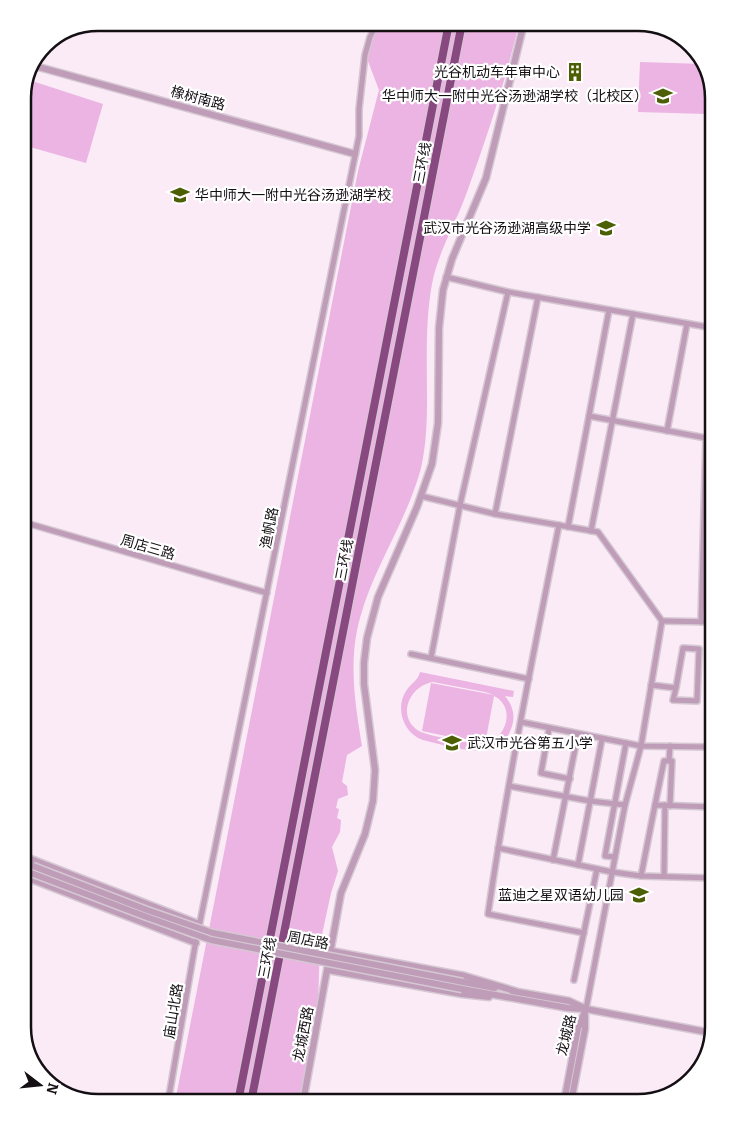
<svg xmlns="http://www.w3.org/2000/svg" width="736" height="1125" font-family="Bitter,'Noto Sans SC',serif">
  <style>
    .green { fill: #ebb4e2; fill-rule: evenodd }
    .lines { fill: none; stroke-linecap: round; stroke-linejoin: round }
    .minor-casing { stroke: #d5c8d3; stroke-width: 8 }
    .tertiary-casing { stroke: #d5c8d3; stroke-width: 9 }
    .trunk-casing { stroke: #d5c8d3; stroke-width: 10 }
    .minor { stroke: #bf9db8; stroke-width: 5 }
    .tertiary { stroke: #bf9db8; stroke-width: 6 }
    .trunk { stroke: #884880; stroke-width: 8 }
    .tertiary-bridge-casing { stroke: #d5c8d3; stroke-width: 9; stroke-linecap: butt }
    .tertiary-bridge { stroke: #bf9db8; stroke-width: 6 }
    .labels { text-anchor: middle; stroke-width: 4.5; stroke-linejoin: round; paint-order: stroke }
    .poi-label { font-size: 14px; fill: #140f13; stroke: #fff; text-anchor: end }
    .street-label { font-size: 14px; fill: #140f13; stroke: #fff }
    .rim { fill: none; stroke: #140f13; stroke-width: 2.5 }
  </style>
  <rect width="100%" height="100%" fill="#faebf7"/>
  <g class="green">
    <path d="M379,23h140c-13,57 -32,114 -52,169 -11,31 -29,60 -35,92 -7,38 -5,78 -5,117 0,22 -1,45 -6,67 -14,53 -47,98 -61,150 -12,42 -5,86 2,128l-15,9 -5,27 5,4 1,9 -10,4 -2,9 3,1 -2,9 4,2 -1,12 -8,15 6,24 -7,22 -11,51 -2,60 -18,98h-125l183,-931 21,-81 -13,-34z"/>
    <path d="M640,62l64,2 3,9 -1,41 -68,-2z"/>
    <path d="M29,80l74,24 -17,59 -63,-18v-51z"/>
    <path d="M420,672l94,19 -1,6 -8,-1c8,10 11,20 6,33 -13,36 -61,17 -88,11 -20,-7 -28,-32 -17,-49 5,-8 12,-10 14,-19zM433,682l52,10 9,3 -63,-12 -9,48 62,13c-12,0 -56,-8 -65,-13 -23,-14 -10,-45 14,-49zM494,696c22,11 13,42 -9,48z"/>
  </g>
  <g class="lines">
    <g class="minor-casing">
      <g id="minor">
        <path d="M446,277l62,15 205,36"/>
        <path d="M589,416l20,-106"/>
        <path d="M667,431l20,-107"/>
        <path d="M421,496l74,18 103,18 64,89 -21,125 -16,59 -39,204"/>
        <path d="M495,514l43,-217"/>
        <path d="M23,522l244,71"/>
        <path d="M559,525c-26,130 -52,259 -71,389l96,19"/>
        <path d="M568,527l21,-111 117,22 7,-6"/>
        <path d="M591,531l42,-217"/>
        <path d="M662,621l51,1"/>
        <path d="M701,622l5,-184"/>
        <path d="M411,654l118,25"/>
        <path d="M431,658l29,-153 48,-213"/>
        <path d="M651,685l25,3 7,-40 16,1 -2,52 -24,-1 3,-12"/>
        <path d="M521,722l120,24 72,1"/>
        <path d="M549,729l-8,44 29,6"/>
        <path d="M669,761l1,-15"/>
        <path d="M509,786l81,15 35,4"/>
        <path d="M655,805l9,-44h8l-2,45"/>
        <path d="M498,848l114,24 29,4 72,2"/>
        <path d="M615,857l-10,-1 21,-113"/>
        <path d="M553,860l25,-126"/>
        <path d="M578,865l24,-126"/>
        <path d="M641,876l14,-71 58,2"/>
        <path d="M664,876l1,-71"/>
        <path d="M199,927l160,-791v-27l6,-54 5,-18 7,-14"/>
        <path d="M574,980l23,-111"/>
        <path d="M168,1102l28,-162"/>
      </g>
    </g>
    <g class="tertiary-casing">
      <g id="tertiary">
        <path d="M35,66l320,88"/>
        <path d="M23,856l176,68"/>
        <path d="M23,862l10,4"/>
        <path d="M23,870l8,3"/>
        <path d="M23,876l173,67"/>
        <path d="M331,951l134,25 50,15"/>
        <path d="M328,970l134,24 27,3"/>
        <path d="M463,982l32,6"/>
        <path d="M462,989l106,19 18,1 126,24"/>
        <path d="M512,991l57,10 13,6"/>
        <path d="M303,1102l38,-209 24,-59 8,-33 2,-31 -11,-86v-21l3,-25 11,-41 39,-90 15,-43 6,-41 1,-95 4,-38 9,-31 34,-81 38,-155"/>
        <path d="M564,1102l14,-74 8,-19"/>
        <path d="M571,1102l14,-73v-14"/>
      </g>
    </g>
    <g class="trunk-casing">
      <g id="trunk">
        <path d="M238,1102l211,-1079"/>
        <path d="M251,1102l211,-1079"/>
      </g>
    </g>
    <use href="#minor" class="minor"/>
    <use href="#tertiary" class="tertiary"/>
    <use href="#trunk" class="trunk"/>
    <g class="tertiary-bridge-casing">
      <g id="tertiary-bridge">
        <path d="M33,866l114,44 66,23 250,49"/>
        <path d="M31,873l113,43 67,24 251,49"/>
      </g>
    </g>
    <use href="#tertiary-bridge" class="tertiary-bridge"/>
  </g>
  <defs>
    <g id="building-bare" transform="scale(1.5)"><path d="M-4-6H4V6H1V3H-1V6H-4ZM-2.5-4.3h1.7v1.8h-1.7ZM.8-4.3h1.7v1.8H.8ZM-2.5-1h1.7V.8h-1.7ZM.8-1h1.7V.8H.8Z" fill="#4c5f04" stroke="#fff" stroke-width="2.5" paint-order="stroke"/></g>
    <g id="school-bare" transform="scale(1.5)"><path d="M0-5L7-2L0 1L-7-2ZM-4 1L0 2.5L4 1V4Q0 6-4 4Z" fill="#4c5f04" stroke="#fff" stroke-width="2.5" paint-order="stroke"/></g>
  </defs>
  <g fill-rule="evenodd">
    <use href="#building-bare" x="575" y="72"/>
    <use href="#school-bare" x="663" y="96"/>
    <use href="#school-bare" x="180" y="195"/>
    <use href="#school-bare" x="606" y="228"/>
    <use href="#school-bare" x="452" y="743"/>
    <use href="#school-bare" x="639" y="895"/>
  </g>
  <g class="labels">
    <g class="poi-label">
      <text x="560" y="77">光谷机动车年审中心</text>
      <text x="648" y="101">华中师大一附中光谷汤逊湖学校（北校区）</text>
      <text x="195" y="200" text-anchor="start">华中师大一附中光谷汤逊湖学校</text>
      <text x="591" y="233">武汉市光谷汤逊湖高级中学</text>
      <text x="467" y="748" text-anchor="start">武汉市光谷第五小学</text>
      <text x="624" y="900">蓝迪之星双语幼儿园</text>
    </g>
    <g class="street-label">
      <text transform="translate(198 98) rotate(15)" y="5">橡树南路</text>
      <text transform="translate(422 163) rotate(-79)" y="5">三环线</text>
      <text transform="translate(269 528) rotate(-79)" y="5">渔帆路</text>
      <text transform="translate(148 547) rotate(16)" y="5">周店三路</text>
      <text transform="translate(344 560) rotate(-79)" y="5">三环线</text>
      <text transform="translate(308 940) rotate(11)" y="5">周店路</text>
      <text transform="translate(267 958) rotate(-79)" y="5">三环线</text>
      <text transform="translate(173 1011) rotate(-81)" y="5">庙山北路</text>
      <text transform="translate(303 1034) rotate(-79)" y="5">龙城西路</text>
      <text transform="translate(566 1035) rotate(-76)" y="5">龙城路</text>
    </g>
  </g>
  <path d="M0 0H736V1125H0ZM98 31H638A67 67 0 0 1 705 98V1027A67 67 0 0 1 638 1094H98A67 67 0 0 1 31 1027V98A67 67 0 0 1 98 31Z" fill="#fff" fill-rule="evenodd"/>
  <path class="rim" d="M98 31H638A67 67 0 0 1 705 98V1027A67 67 0 0 1 638 1094H98A67 67 0 0 1 31 1027V98A67 67 0 0 1 98 31Z"/>
  <g transform="translate(40 1085) rotate(106)" stroke="#ffffff" stroke-width="4" paint-order="stroke">
  <path d="M0-4L9 19L0 12L-9 19Z" fill="#140f13"/>
  <text y="-8" font-size="14" font-weight="bold" text-anchor="middle" fill="#140f13">N</text>
  </g>
</svg>
